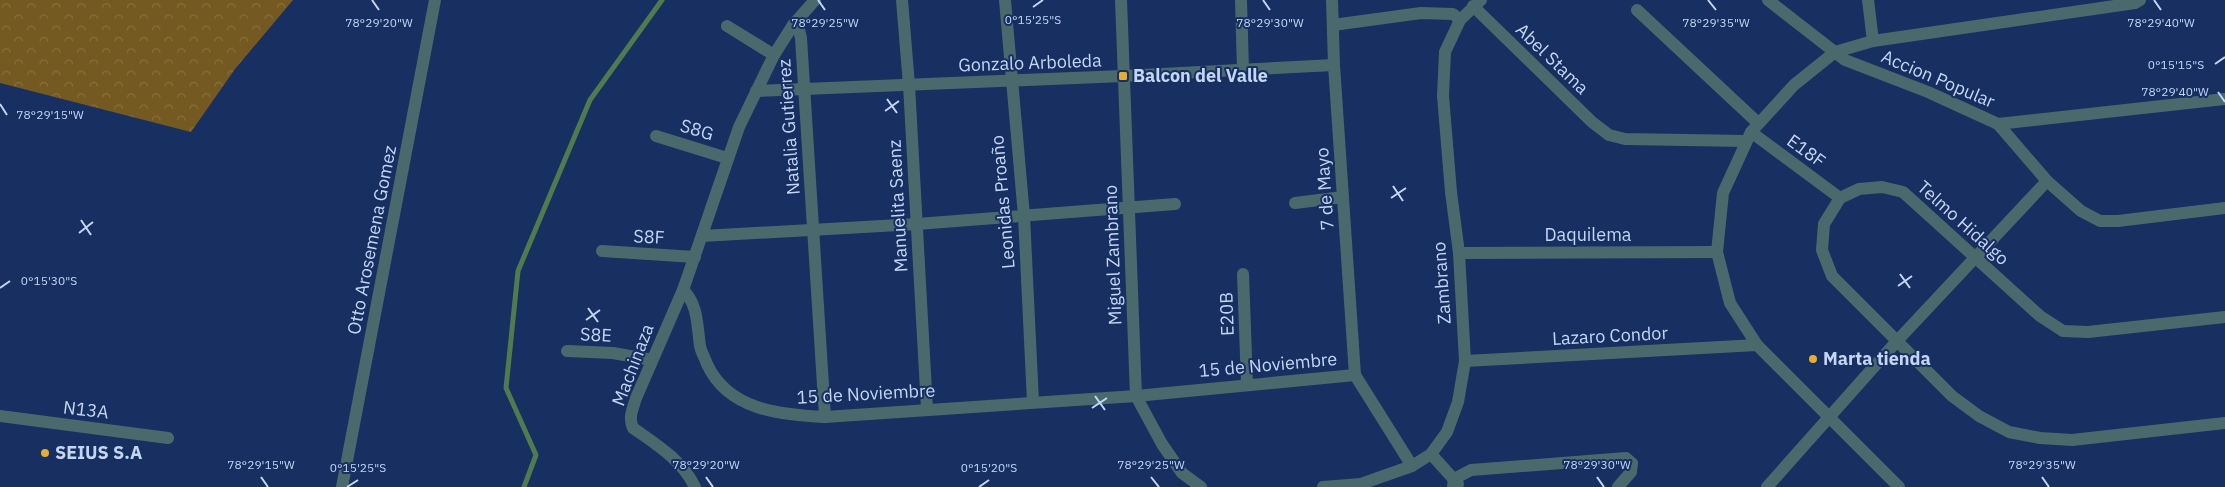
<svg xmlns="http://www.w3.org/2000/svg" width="2225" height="487" font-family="'IBM Plex Sans',sans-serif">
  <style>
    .forest { fill: url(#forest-crowns) }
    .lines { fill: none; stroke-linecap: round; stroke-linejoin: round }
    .stream { stroke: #517a4e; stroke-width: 5 }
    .minor { stroke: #4a696c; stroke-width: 12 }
    .tertiary { stroke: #4a696c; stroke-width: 12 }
    .ticks { fill: none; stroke: #c5d6f5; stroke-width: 2 }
    .poi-dot { fill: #e4ae35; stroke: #172f61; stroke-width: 2 }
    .labels { text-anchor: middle; stroke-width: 4; stroke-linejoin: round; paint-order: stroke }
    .street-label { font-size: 18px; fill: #c5d6f5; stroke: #172f61 }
    .poi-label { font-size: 18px; font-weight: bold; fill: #c5d6f5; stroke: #172f61; text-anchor: start }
    .ticks-label { font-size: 12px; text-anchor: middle; fill: #c5d6f5; stroke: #172f61; stroke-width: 4; stroke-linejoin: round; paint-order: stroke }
  </style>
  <defs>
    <pattern id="forest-crowns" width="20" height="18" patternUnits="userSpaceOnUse" patternTransform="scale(1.25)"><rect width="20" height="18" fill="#745920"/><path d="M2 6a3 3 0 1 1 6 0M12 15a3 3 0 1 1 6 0" fill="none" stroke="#867041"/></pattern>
  </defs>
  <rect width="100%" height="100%" fill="#172f61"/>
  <path class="forest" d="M0,0h293l-58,69 -44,63 -191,-49z"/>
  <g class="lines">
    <path class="stream" d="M524,487l12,-32 -30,-67 12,-117 72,-171 72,-100"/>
    <g class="minor">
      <path d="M902,0l7,85 18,324"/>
      <path d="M1005,0l19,216 9,186"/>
      <path d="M1121,0l15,396 26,48 20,29 19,14"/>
      <path d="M1241,0l2,70"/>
      <path d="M1332,0l2,65 21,310 57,91"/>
      <path d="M1768,0l77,60 83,32 70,32 49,57 34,30 19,10h18l107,-13"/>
      <path d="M1868,0l5,41"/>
      <path d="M1473,6l119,116 17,13 16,4 121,2"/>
      <path d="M1637,10l121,113"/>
      <path d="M793,25l6,5 2,8 24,379"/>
      <path d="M1333,25l88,-12 32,1 7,6"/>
      <path d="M727,26l47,29"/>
      <path d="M756,91l367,-15 211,-11"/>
      <path d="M1998,124l227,-25"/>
      <path d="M1751,132l89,66"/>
      <path d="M656,136l71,22"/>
      <path d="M1295,203l48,-6"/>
      <path d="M702,236l215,-12 258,-20"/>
      <path d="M602,251l93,6"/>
      <path d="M1459,253l258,-1"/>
      <path d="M1243,274l4,110"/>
      <path d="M683,290c15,14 14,35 17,56 1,6 5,12 7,18 21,46 73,51 118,53l311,-21 219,-21"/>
      <path d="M2225,317l-137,15 -25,-1 -23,-15 -137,-124 -21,-5 -23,2 -19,9 -16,26 -2,26 10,26 120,120 27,20 30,16 31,6 32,2 153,-17"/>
      <path d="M567,351l46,2 39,7"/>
      <path d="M1465,361l292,-16"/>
      <path d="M0,416l168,22"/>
      <path d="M1431,454l27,30"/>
      <path d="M695,487c-13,-27 -38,-42 -62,-59 -5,-11 0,-19 3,-30l47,-108 56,-163 35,-72 19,-30 22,-25"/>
      <path d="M1323,487l38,-3 51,-18 19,-12 16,-22 11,-30 7,-41 -6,-108 -8,-61 -8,-96 2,-44 15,-32 21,-20"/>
      <path d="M1453,487l1,-8 17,-9 155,-12 6,5 -1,9 -13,15"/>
      <path d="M1767,487l130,-146 150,-160"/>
      <path d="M1899,487l-142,-142 -27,-42 -13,-51 6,-59 28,-61 43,-47 41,-33 38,-11 262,-38 5,-3"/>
    </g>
    <path class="tertiary" d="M342,487l93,-487"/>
  </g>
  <path class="ticks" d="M372,0l7,10M818,0l7,10M1263,0l7,10M1708,0l8,10M2154,0l7,10M1033,7l10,-7M2215,64l10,-7M2218,92l7,10M887,99l10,14M0,104l7,11M885,111l14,-10M1393,186l10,15M1391,198l15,-10M81,220l10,15M79,233l14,-11M1900,274l10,14M1898,286l14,-10M0,288l10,-7M588,308l10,14M586,320l14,-10M1095,396l10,14M1092,408l15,-10M261,477l7,10M706,477l7,10M1151,477l8,10M1597,477l7,10M2042,477l7,10M347,487l11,-7M979,487l10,-7"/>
  <g class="poi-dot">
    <rect x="1118" y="71" width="10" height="10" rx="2.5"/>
    <circle cx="1813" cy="359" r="5"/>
    <circle cx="45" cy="453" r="5"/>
  </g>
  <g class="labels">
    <g class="street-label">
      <text transform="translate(1552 59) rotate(44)" y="6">Abel Stama</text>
      <text transform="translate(1030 63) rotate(-2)" y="6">Gonzalo Arboleda</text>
      <text transform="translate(1938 79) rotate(23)" y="6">Accion Popular</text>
      <text transform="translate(789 127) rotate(-94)" y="6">Natalia Gutierrez</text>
      <text transform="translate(697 130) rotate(17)" y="6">S8G</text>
      <text transform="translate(1806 151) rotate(36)" y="6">E18F</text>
      <text transform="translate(1325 189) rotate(-94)" y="6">7 de Mayo</text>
      <text transform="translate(1003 202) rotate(-95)" y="6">Leonidas Proaño</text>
      <text transform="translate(898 206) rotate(-93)" y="6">Manuelita Saenz</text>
      <text transform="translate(1963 223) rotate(42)" y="6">Telmo Hidalgo</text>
      <text x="1588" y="241">Daquilema</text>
      <text transform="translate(649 237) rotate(3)" y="6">S8F</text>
      <text transform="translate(372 240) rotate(-79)" y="6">Otto Arosemena Gomez</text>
      <text transform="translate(1113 255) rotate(-92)" y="6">Miguel Zambrano</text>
      <text transform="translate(1442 283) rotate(-94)" y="6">Zambrano</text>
      <text transform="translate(1227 314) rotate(-92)" y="6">E20B</text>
      <text transform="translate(596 335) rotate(3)" y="6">S8E</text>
      <text transform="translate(1610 336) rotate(-3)" y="6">Lazaro Condor</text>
      <text transform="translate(633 365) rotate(-69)" y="6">Machinaza</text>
      <text transform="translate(1268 365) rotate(-5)" y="6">15 de Noviembre</text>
      <text transform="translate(866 394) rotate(-3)" y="6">15 de Noviembre</text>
      <text transform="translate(86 410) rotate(7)" y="6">N13A</text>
    </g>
    <g class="poi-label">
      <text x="1133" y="82">Balcon del Valle</text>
      <text x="1823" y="365">Marta tienda</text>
      <text x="55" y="459">SEIUS S.A</text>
    </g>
  </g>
  <g class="ticks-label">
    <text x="1033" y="24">0°15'25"S</text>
    <text x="379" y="27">78°29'20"W</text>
    <text x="825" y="27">78°29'25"W</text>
    <text x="1270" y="27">78°29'30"W</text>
    <text x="1716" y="27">78°29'35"W</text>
    <text x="2161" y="27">78°29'40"W</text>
    <text x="2176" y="69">0°15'15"S</text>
    <text x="2175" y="96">78°29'40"W</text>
    <text x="50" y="119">78°29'15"W</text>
    <text x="49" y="285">0°15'30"S</text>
    <text x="261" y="469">78°29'15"W</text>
    <text x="706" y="469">78°29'20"W</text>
    <text x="1151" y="469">78°29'25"W</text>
    <text x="1597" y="469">78°29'30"W</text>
    <text x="2042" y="469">78°29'35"W</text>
    <text x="358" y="472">0°15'25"S</text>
    <text x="989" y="472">0°15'20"S</text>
  </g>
</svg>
